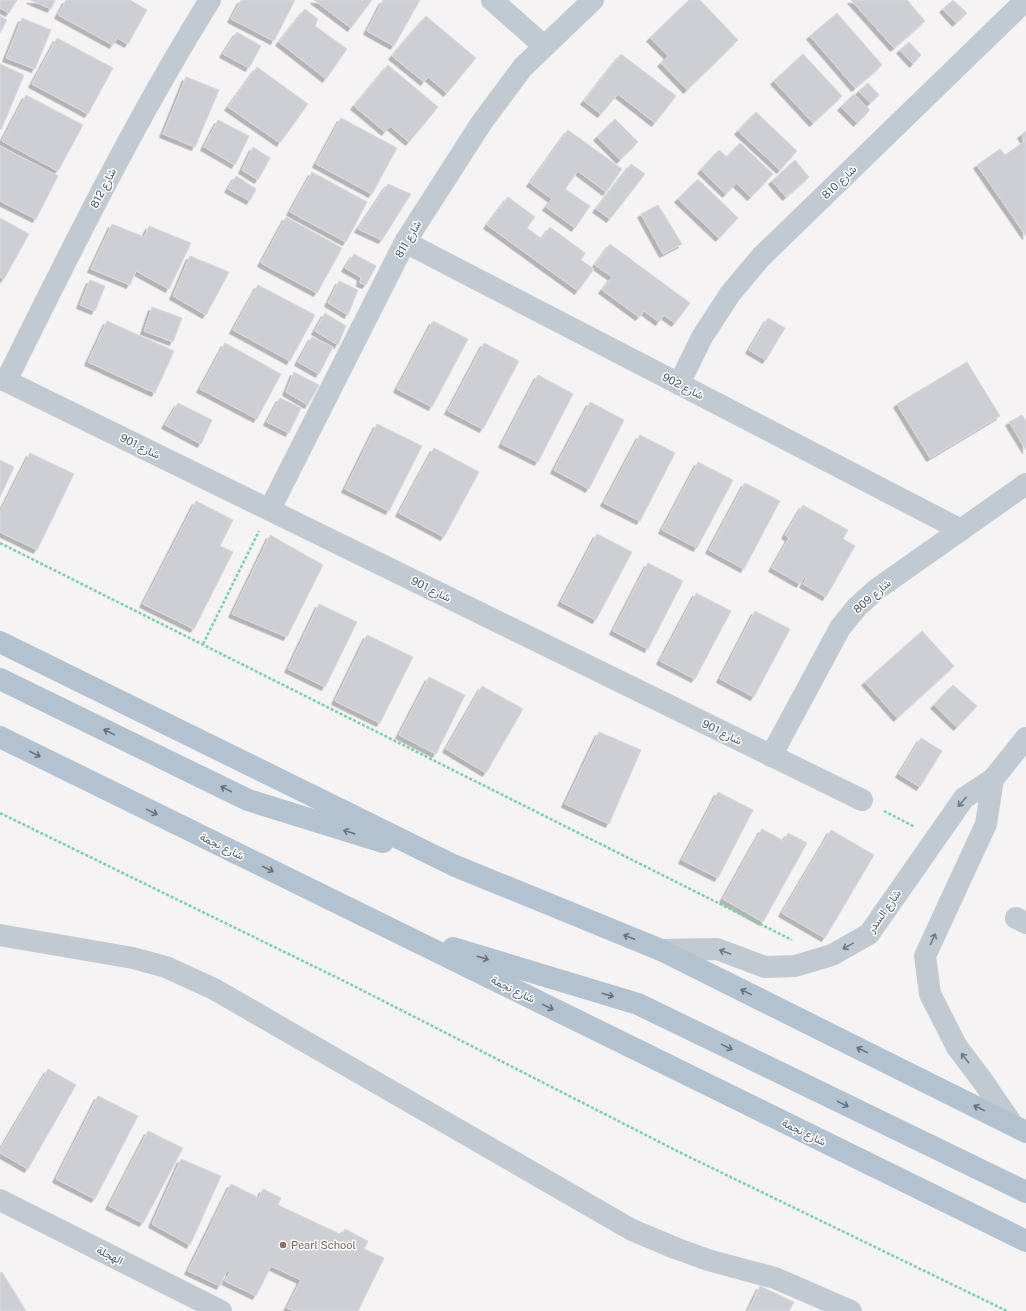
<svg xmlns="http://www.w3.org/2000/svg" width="1026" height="1311" font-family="'Public Sans',Vazirmatn,sans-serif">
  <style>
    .building { fill: #cdcfd5; stroke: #d7d9de; filter: url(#shadow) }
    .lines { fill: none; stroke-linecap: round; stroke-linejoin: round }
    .path { stroke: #7ad0a6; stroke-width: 2.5; stroke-dasharray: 3 2; stroke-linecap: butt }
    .minor { stroke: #c1cad2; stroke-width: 22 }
    .major { stroke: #b3c2d1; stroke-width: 22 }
    .oneway { stroke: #64717d }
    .oneway2 { stroke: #6e7983 }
    .education-dot { fill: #8d6e63; stroke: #fff; stroke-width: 1.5 }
    .labels { text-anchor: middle; stroke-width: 3; stroke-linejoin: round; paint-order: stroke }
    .street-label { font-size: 11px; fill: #4a5661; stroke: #fff }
    .education-label { font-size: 11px; fill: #785e54; stroke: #fff; text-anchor: start }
  </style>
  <defs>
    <filter id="shadow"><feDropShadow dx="-3.5" dy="3.5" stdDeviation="0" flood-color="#0004"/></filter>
  </defs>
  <rect width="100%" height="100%" fill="#f5f3f3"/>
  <g class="building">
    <path d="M0,0h17l-8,13 -9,-5z"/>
    <path d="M30,0h25l-4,9z"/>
    <path d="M66,0h64l17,10 -19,34 -11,-6 -4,7 -55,-30z"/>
    <path d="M241,0h54l-21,41 -43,-22z"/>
    <path d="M314,0h58l-21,28z"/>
    <path d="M383,0h37l-26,46 -27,-15z"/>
    <path d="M689,0h11l38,40 -51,50 -26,-27 7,-7 -18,-18z"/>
    <path d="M851,0h56l18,21 -31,27z"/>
    <path d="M953,0l14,13 -11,10 -13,-14z"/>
    <path d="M305,9l13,10 -3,7 32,23 -21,30 -47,-37z"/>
    <path d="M837,13l45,52 -27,23 -45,-52z"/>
    <path d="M0,16l7,4 -7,13z"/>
    <path d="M426,16l50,42 -29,35 -19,-16 -4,5 -32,-26z"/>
    <path d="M22,18l29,12 -16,39 -29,-11z"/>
    <path d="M237,32l24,14 -12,22 -26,-14z"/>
    <path d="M57,38l56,30 -25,46 -56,-30z"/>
    <path d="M909,42l12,13 -8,9 -13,-14z"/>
    <path d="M621,54l55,42 -21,27 -37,-29 -17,20 -17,-13z"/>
    <path d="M803,54l39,42 -29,27 -39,-42z"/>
    <path d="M0,64l24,11 -23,55 -1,-1z"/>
    <path d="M388,65l50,42 -29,35 -19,-16 -5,6 -31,-26z"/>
    <path d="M257,67l51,37 -28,39 -52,-36z"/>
    <path d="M186,77l33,13 -24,57 -32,-13z"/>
    <path d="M868,83l11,12 -9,8 -11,-12z"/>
    <path d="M854,94l16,16 -13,13 -16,-16z"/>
    <path d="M26,95l57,30 -25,46 -56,-30z"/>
    <path d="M756,112l41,39 -17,19 -42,-39z"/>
    <path d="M341,118l56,30 -25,46 -56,-30z"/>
    <path d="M615,119l23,23 -18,18 -23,-23z"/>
    <path d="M218,120l31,16 -14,29 -31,-18z"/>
    <path d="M568,130l54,39 -16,23 -28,-21 -13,18 25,17 -15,22 -29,-21 6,-8 -22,-16z"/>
    <path d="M1026,131v105l-49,-71 23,-16 5,6 20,-14 -4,-6z"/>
    <path d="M740,143l33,31 -22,23 -15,-14 -10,11 -25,-24 18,-20 8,7z"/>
    <path d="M0,146l58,30 -22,43 -36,-18z"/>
    <path d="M253,147l17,11 -12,22 -16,-10z"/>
    <path d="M795,160l14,17 -23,20 -14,-16z"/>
    <path d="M631,164l14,10 -35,45 -14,-10z"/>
    <path d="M312,172l55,30 -21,40 -56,-30z"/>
    <path d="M236,176l20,13 -6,12 -22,-12z"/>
    <path d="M698,179l40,39 -19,20 -41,-39z"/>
    <path d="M388,184l23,10 -29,46 -24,-11z"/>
    <path d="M508,197l27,20 -8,11 15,11 8,-12 35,26 -4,7 13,9 -16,22 -91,-66z"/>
    <path d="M658,205l24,39 -19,10 -22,-40z"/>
    <path d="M286,217l56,31 -25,45 -56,-30z"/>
    <path d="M0,218l29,16 -25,45 -4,-2z"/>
    <path d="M112,224l32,13 5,-11 42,17 -22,46 -33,-18 -6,14 -39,-16z"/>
    <path d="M610,244l80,59 -15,20 -11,-8 -5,7 -15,-11 -5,6 -37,-27 10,-13 -17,-12z"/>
    <path d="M354,254l22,12 -10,19 -6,-2 1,-6 -16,-9z"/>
    <path d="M190,256l39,16 -23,43 -33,-19z"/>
    <path d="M90,280l15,6 -10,25 -15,-6z"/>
    <path d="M339,281l19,9 -10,25 -20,-12z"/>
    <path d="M258,285l57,30 -25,46 -57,-31z"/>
    <path d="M152,307l30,11 -9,24 -29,-11z"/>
    <path d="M325,313l21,13 -8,19 -23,-14z"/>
    <path d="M768,318l17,10 -19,32 -17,-10z"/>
    <path d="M107,321l67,30 -19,42 -67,-31z"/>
    <path d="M433,321l35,18 -36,68 -35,-18z"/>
    <path d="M312,337l21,10 -14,27 -21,-12z"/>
    <path d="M225,343l56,31 -24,45 -57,-30z"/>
    <path d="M484,343l35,18 -36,68 -35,-18z"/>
    <path d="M967,362l33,54 -70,42 -33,-54z"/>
    <path d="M294,372l25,13 -11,20 -22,-13z"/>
    <path d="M538,375l35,19 -35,68 -36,-18z"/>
    <path d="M280,398l21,10 -12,25 -22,-11z"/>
    <path d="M590,402l34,18 -35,69 -35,-19z"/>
    <path d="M178,403l34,17 -11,24 -36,-19z"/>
    <path d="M1022,415l4,6v29l-17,-28z"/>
    <path d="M377,424l45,22 -33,65 -44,-22z"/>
    <path d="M640,435l35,18 -35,68 -36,-18z"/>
    <path d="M434,448l45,24 -35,65 -45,-24z"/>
    <path d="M30,453l44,21 -37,76 -37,-18v-19z"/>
    <path d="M0,460l14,7 -14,30z"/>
    <path d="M698,462l35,18 -36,68 -35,-18z"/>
    <path d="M745,483l35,18 -36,68 -35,-19z"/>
    <path d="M196,501l37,19 -13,26 13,6 -39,77 -51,-25z"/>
    <path d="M803,505l45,25 -5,9 12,7 -29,51 -23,-13 3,-5 -2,-2 -4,7 -28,-16 17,-30 -4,-3z"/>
    <path d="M597,534l35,18 -36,68 -35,-18z"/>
    <path d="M270,535l53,30 -36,72 -55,-23z"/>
    <path d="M648,563l35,18 -35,68 -35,-18z"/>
    <path d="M696,593l35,18 -36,68 -35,-18z"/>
    <path d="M319,604l38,18 -32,65 -37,-18z"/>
    <path d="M755,611l35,18 -36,68 -34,-18z"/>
    <path d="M922,631l32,35 -57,52 -32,-36z"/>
    <path d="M367,635l46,22 -33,66 -45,-22z"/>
    <path d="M429,677l36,18 -29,59 -37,-19z"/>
    <path d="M953,685l24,21 -20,21 -23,-22z"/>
    <path d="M482,686l41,23 -37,64 -40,-24z"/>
    <path d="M599,732l42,18 -32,74 -44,-20z"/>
    <path d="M921,738l21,13 -22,36 -21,-13z"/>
    <path d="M718,792l35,18 -35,68 -36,-18z"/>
    <path d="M762,829l22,12 4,-8 19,10 -44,79 -40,-23z"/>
    <path d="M831,830l43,25 -49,83 -43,-25z"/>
    <path d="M48,1069l28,16 -48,84 -28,-16v-3z"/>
    <path d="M98,1096l40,20 -43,83 -39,-20z"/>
    <path d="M148,1131l35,17 -40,75 -34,-17z"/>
    <path d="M181,1159l40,17 -31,69 -38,-21z"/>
    <path d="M231,1184l28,14 4,-9 18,9 -3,7 64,30 3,-6 23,12 -4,8 20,9 -26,53h-64l-7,-3 14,-28 -30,-14 -15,30 -31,-15 5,-9 -3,-2 -7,16 -32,-15z"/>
    <path d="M2,1272l24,39h-26v-38z"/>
    <path d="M760,1286l34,16 -5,9h-41z"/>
  </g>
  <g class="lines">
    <g class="path">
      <path d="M0,543l792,397"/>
      <path d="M203,644l56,-113"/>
      <path d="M884,811l31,16"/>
      <path d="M0,813l350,171 329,168 328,159"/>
    </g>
    <g class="minor">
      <path d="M492,0l52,46"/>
      <path d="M405,242l556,288"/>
      <path d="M0,378l862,422"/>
      <path d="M6,381c64,-129 128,-259 204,-381"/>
      <path d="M679,384l23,-47 28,-43 31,-37 265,-257"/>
      <path d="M270,509l135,-267 77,-120 41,-55 70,-67"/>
      <path d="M771,756l69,-128 17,-21 20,-18 149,-105"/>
      <path d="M993,779l-7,45 -61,132 5,38 27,53 25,33 30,44"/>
      <path d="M1016,918l10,5"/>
      <path d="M0,935l133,23 33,9 48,22 418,241 43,18 33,12 67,18 76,33"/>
      <path d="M661,950l56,-1 48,18 30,-1 37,-11 37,-21 95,-136 29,-19 33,-41"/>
      <path d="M0,1200l221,111"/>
    </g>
    <g class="major">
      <path d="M0,642l453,223 208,85 365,182"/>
      <path d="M0,679l248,121 135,42"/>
      <path d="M0,737l1026,504"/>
      <path d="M453,948l185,56 388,188"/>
    </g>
  </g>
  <defs><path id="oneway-shaft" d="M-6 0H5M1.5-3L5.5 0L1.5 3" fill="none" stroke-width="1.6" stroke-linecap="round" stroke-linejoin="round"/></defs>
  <g class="oneway">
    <use href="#oneway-shaft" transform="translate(109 732) rotate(-154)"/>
    <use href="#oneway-shaft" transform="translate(35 754) rotate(26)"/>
    <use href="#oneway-shaft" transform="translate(226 789) rotate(-154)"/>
    <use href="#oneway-shaft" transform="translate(152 812) rotate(26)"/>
    <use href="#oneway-shaft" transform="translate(349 832) rotate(-162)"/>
    <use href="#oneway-shaft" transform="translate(268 869) rotate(26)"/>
    <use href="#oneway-shaft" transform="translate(629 937) rotate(-158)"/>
    <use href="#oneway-shaft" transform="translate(483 958) rotate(17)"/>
    <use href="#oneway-shaft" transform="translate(746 992) rotate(-154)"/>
    <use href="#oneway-shaft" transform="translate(608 995) rotate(17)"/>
    <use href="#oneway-shaft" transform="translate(548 1007) rotate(26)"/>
    <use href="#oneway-shaft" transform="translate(727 1047) rotate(26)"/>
    <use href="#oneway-shaft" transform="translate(862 1050) rotate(-154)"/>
    <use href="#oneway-shaft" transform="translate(843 1104) rotate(26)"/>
    <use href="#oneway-shaft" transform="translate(979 1108) rotate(-154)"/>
  </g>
  <g class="oneway2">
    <use href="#oneway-shaft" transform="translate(962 802) rotate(131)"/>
    <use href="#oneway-shaft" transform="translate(933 939) rotate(-65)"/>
    <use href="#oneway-shaft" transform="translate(848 946) rotate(151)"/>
    <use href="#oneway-shaft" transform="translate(725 952) rotate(-160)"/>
    <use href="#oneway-shaft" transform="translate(965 1058) rotate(-128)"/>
  </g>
  <circle class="education-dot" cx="283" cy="1245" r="4"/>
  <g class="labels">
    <g class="street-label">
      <text transform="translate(839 182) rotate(-44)" y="4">شارع 810</text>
      <text transform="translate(103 188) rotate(-63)" y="4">شارع 812</text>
      <text transform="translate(408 239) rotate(-60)" y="4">شارع 811</text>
      <text transform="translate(683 386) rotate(27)" y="4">شارع 902</text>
      <text transform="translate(140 446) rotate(26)" y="4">شارع 901</text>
      <text transform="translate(431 589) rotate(26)" y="4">شارع 901</text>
      <text transform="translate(872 596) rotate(-41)" y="4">شارع 809</text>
      <text transform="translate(722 732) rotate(26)" y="4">شارع 901</text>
      <text transform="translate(222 846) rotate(26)" y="4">شارع نجمة</text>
      <text transform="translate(884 911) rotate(-55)" y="4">شارع السدر</text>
      <text transform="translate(513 989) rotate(26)" y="4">شارع نجمة</text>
      <text transform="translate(804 1132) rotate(26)" y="4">شارع نجمة</text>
      <text transform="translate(110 1255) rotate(27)" y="4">الهجلة</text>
    </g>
    <g class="education-label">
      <text x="291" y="1249">Pearl School</text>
    </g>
  </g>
</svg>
